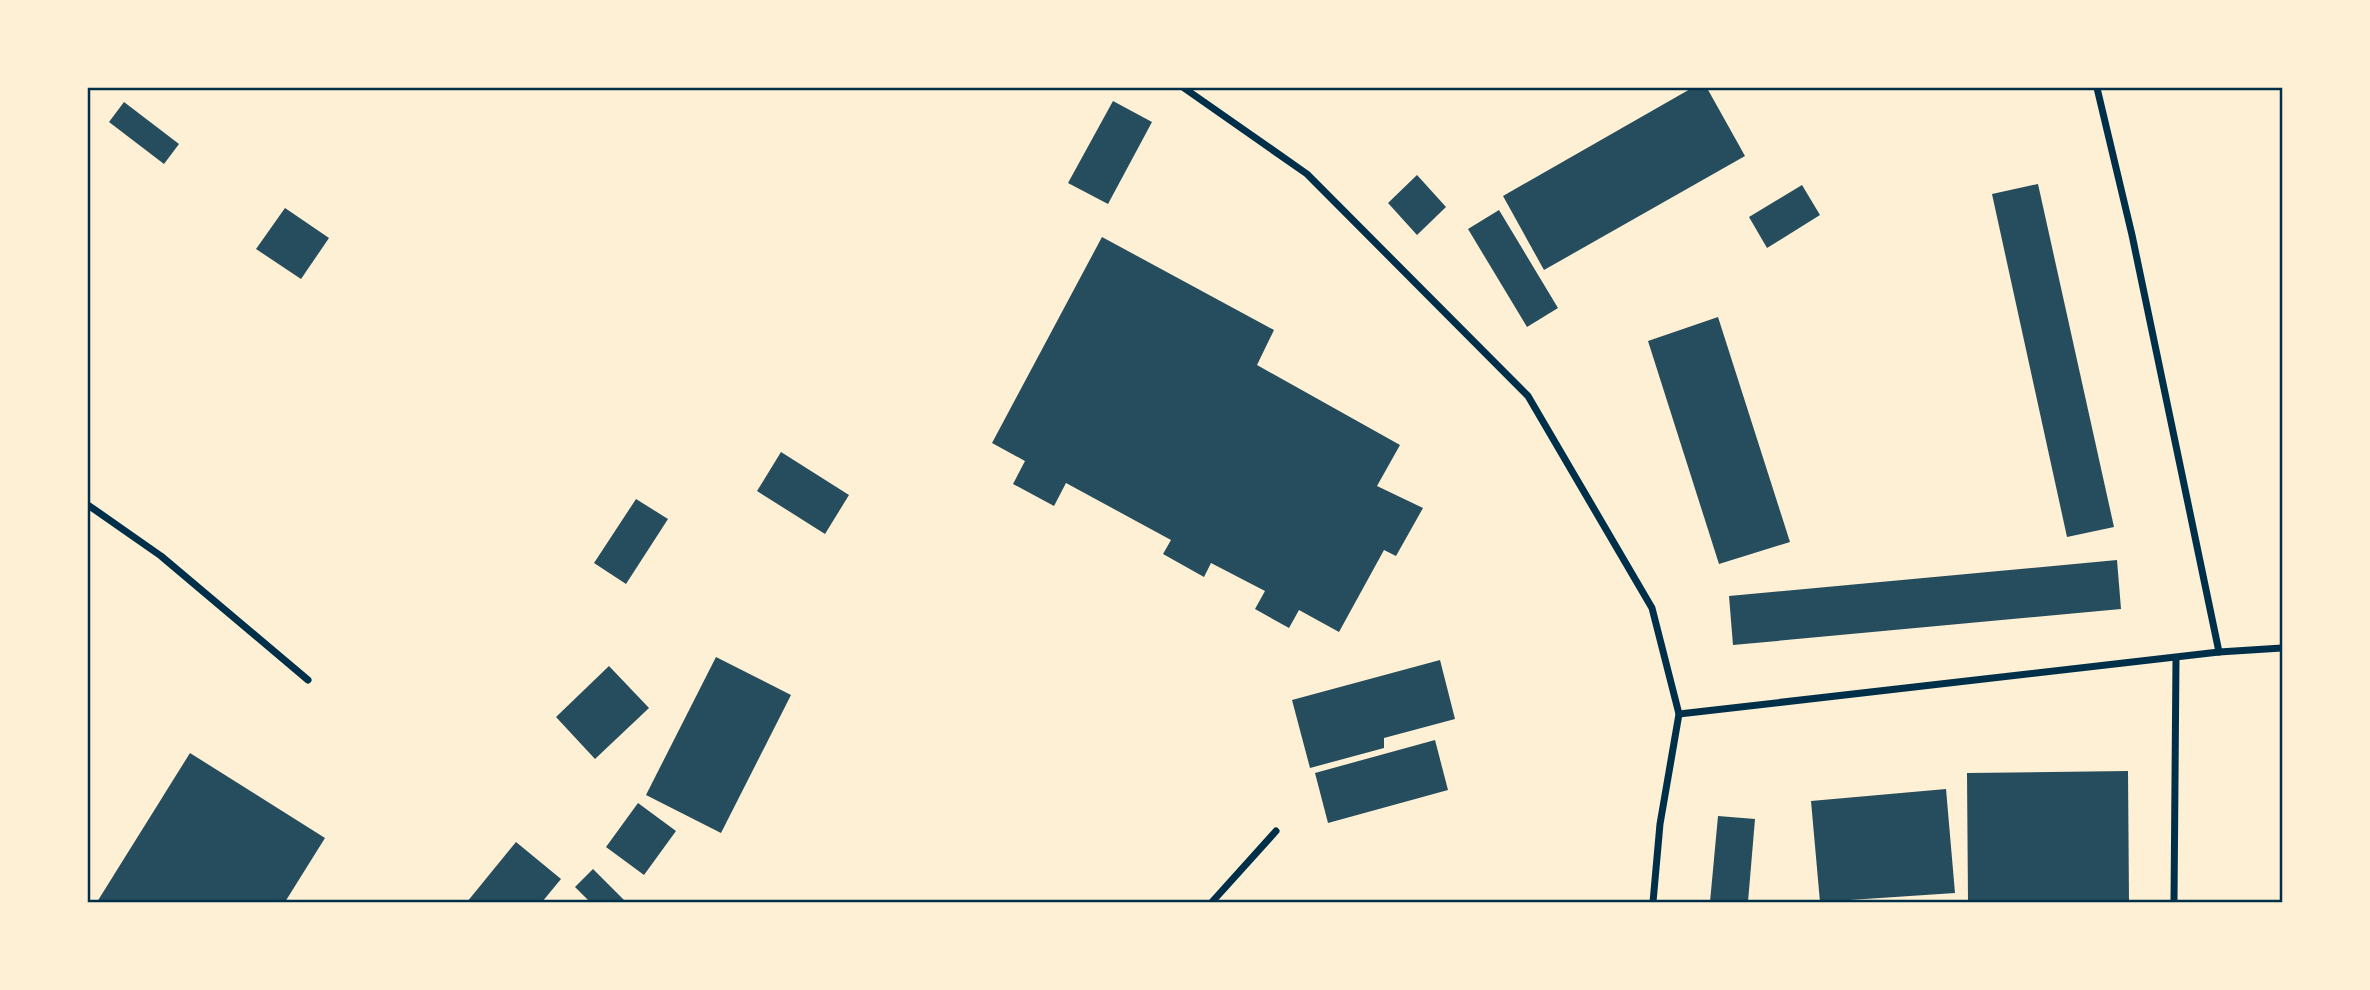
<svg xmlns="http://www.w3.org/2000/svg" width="2370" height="990" font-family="'Varela Round',sans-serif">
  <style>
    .building { fill: #264d5e }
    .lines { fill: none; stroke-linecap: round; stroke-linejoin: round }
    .minor { stroke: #003049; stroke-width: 7 }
    .neatline { fill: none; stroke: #003049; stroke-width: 2.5 }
  </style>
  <rect width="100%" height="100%" fill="#fdf0d5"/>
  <g class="building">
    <path d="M1692,88h15l38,68 -201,114 -41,-74z"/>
    <path d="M1113,101l39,21 -44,82 -40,-21z"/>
    <path d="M124,102l55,42 -15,20 -55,-42z"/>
    <path d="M1417,175l29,32 -29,28 -29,-32z"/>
    <path d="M2038,184l76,343 -47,10 -75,-343z"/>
    <path d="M1802,185l18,30 -53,33 -18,-31z"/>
    <path d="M285,208l44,30 -28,41 -45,-30z"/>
    <path d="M1499,210l59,98 -31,19 -59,-98z"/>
    <path d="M1102,237l172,93 -17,35 143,80 -23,41 46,22 -27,48 -12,-6 -45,82 -40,-22 -10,18 -34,-19 10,-18 -54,-28 -7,14 -41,-23 8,-14 -105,-57 -12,23 -41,-22 12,-23 -33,-18z"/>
    <path d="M1718,317l72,225 -71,22 -71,-223z"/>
    <path d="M781,452l68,43 -24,39 -68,-43z"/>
    <path d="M636,499l32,20 -42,65 -32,-21z"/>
    <path d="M2117,560l4,49 -388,36 -4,-49z"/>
    <path d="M716,657l75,38 -70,138 -75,-38z"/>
    <path d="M1440,660l15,59 -71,19v10l-74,20 -18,-68z"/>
    <path d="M609,666l40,42 -54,51 -39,-42z"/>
    <path d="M1435,740l13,50 -120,33 -13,-50z"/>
    <path d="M190,753l135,85 -40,64h-188z"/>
    <path d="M2128,771l1,131h-161l-1,-129z"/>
    <path d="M1946,789l9,104 -135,9 -9,-101z"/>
    <path d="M638,803l38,28 -32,44 -38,-28z"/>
    <path d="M1718,816l37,3 -7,83h-38z"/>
    <path d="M516,842l45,37 -19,23h-75z"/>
    <path d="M593,869l33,33h-36l-15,-15z"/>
  </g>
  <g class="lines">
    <g class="minor">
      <path d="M1184,88l123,86 221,222 124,212 27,106 -19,110 -7,78"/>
      <path d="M2097,88l35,147 87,417"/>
      <path d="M88,505l73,51 147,124"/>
      <path d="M1679,714l540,-62 63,-4"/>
      <path d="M1212,902l64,-71"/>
      <path d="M2174,902l2,-244"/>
    </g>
  </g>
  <rect width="2370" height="990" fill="none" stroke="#fdf0d5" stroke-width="178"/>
  <rect x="89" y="89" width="2192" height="812" class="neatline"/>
</svg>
